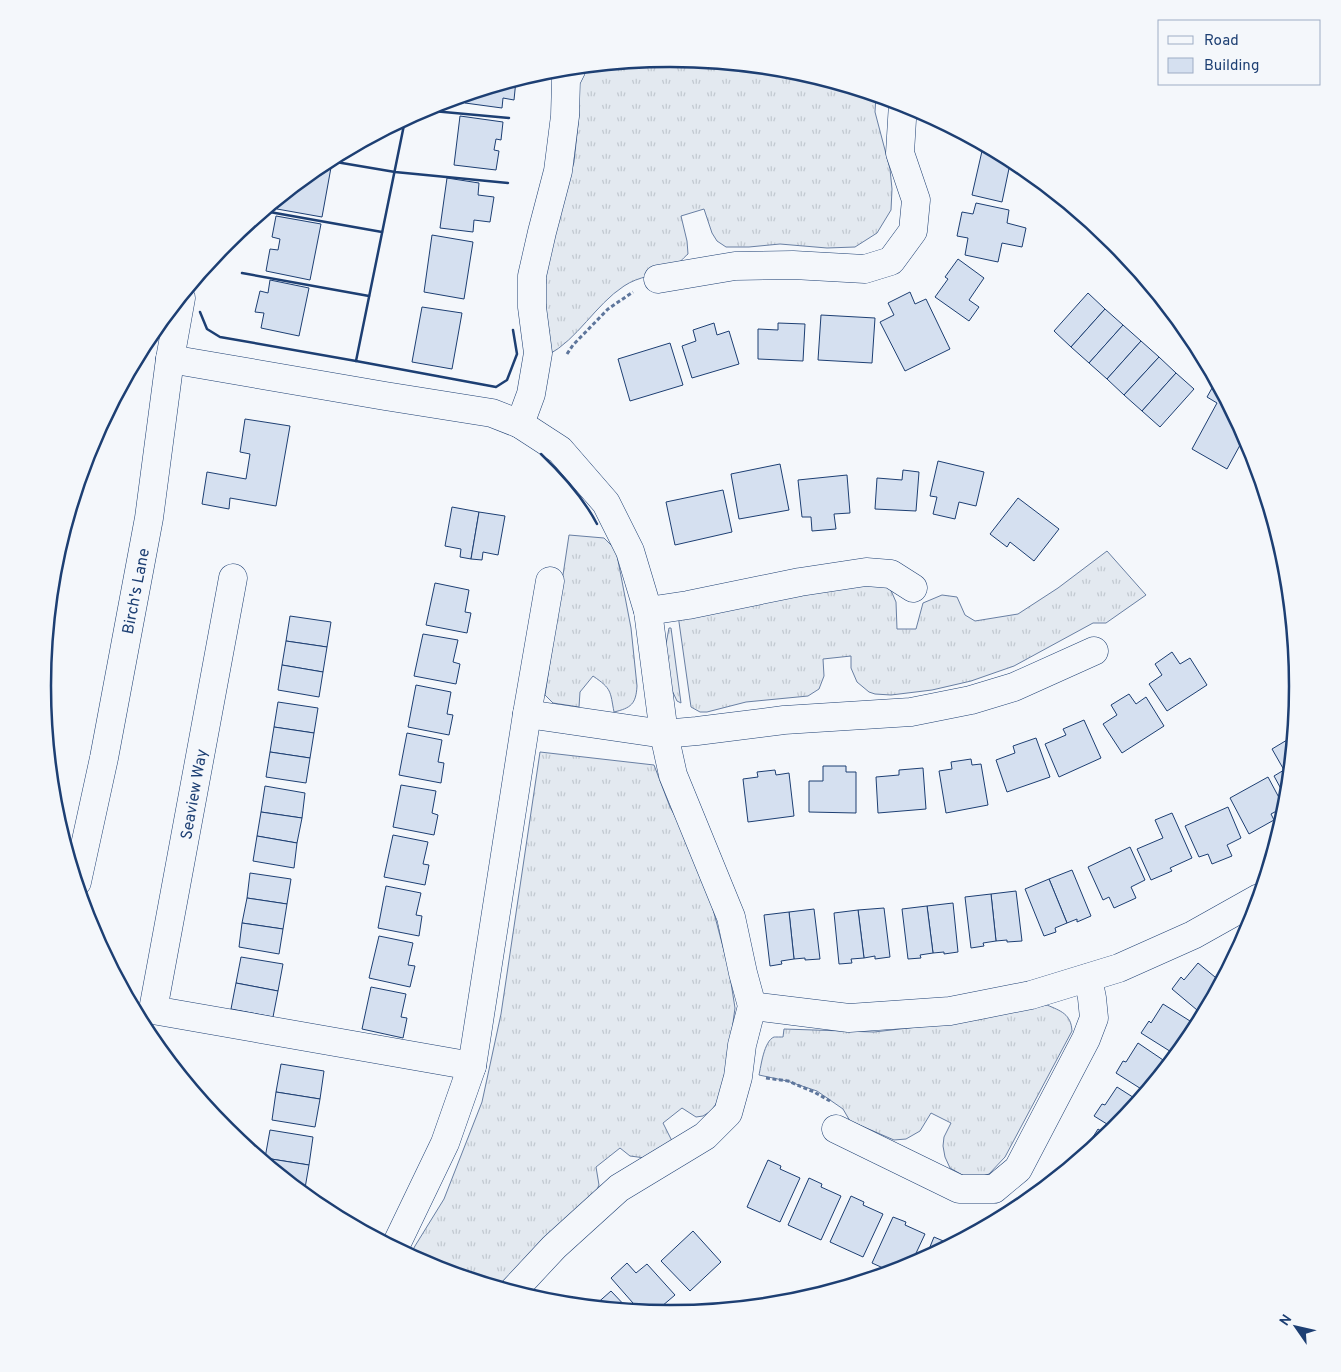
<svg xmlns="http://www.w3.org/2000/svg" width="1341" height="1372" font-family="Overpass,sans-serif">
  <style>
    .grass { fill: url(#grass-tufts); stroke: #687fa3 }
    .building { fill: #d5e0f0; stroke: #1d3f73 }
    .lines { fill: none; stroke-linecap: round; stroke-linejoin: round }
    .minor-casing { stroke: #1d3f73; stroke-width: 29 }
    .path { stroke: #5e769c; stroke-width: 3; stroke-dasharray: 4 2.5; stroke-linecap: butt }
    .minor { stroke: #f4f7fb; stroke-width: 28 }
    .wall { stroke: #1d3f73; stroke-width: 2.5 }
    .labels { text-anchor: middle; stroke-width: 4; stroke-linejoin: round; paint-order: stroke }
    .street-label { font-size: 16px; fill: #1d3f73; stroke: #f4f7fb }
    .rim { fill: none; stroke: #1d3f73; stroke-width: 2.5 }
  </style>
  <defs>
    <pattern id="grass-tufts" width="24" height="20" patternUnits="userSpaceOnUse" patternTransform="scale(1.25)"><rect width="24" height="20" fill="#e3e9f0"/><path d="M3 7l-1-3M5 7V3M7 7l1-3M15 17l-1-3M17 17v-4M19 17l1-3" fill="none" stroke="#c2c9d1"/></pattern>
  </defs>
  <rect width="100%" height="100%" fill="#f4f7fb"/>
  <g class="grass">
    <path d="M667,58l126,12 83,25 -1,17 15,57 2,20 -1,21 -14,23 -22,14 -28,1 -47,-4 -31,3h-23l-9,-6 -5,-8 -8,-24 -23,7 6,25 1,13c-5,4 -11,12 -17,15 -16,7 -32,7 -47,17 -29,19 -46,53 -76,69l-6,-80 32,-113 5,-47 -3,-36 4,-12 65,-6 -1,5 20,1z"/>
    <path d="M569,535l35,3 12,12 15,78 6,58c-1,18 -6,22 -23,26 -4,-21 -2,-23 -21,-36l-13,16 -1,15 -26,-4 -8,-8z"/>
    <path d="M1107,551l39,44 -40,28h-13l-79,43 -43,15 -39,9 -41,5 -16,-1 -6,-2 -12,-10 -6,-14v-12l-28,3 1,17 -5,13 -11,7 -62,6 -39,10h-7l-9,-5 -13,-92 159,-32 52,3 7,16 1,27h19l7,-26 19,-8 15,2 8,18 10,6 43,-7 40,-26z"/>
    <path d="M669,628h2l10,75 -4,-2 -7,-15 -4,-42z"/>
    <path d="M540,752l114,13 16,42 23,42 16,45 20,76 6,38 -5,37 -10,53 -9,13 -8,5 -7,1 -14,-9 -19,15 9,18 -27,17 -15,-2 -10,-8 -24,19 3,18 -4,9 -91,94 -74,-22 -20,-11 5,-9 29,-47 38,-97 19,-88z"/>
    <path d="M1047,1005c14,6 24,9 25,26l-67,126 -16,17 -16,5 -7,-2 -16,-9 -5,-11 -2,-11 1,-9 7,-14 -20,-10 -11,18 -14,8 -12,1 -44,-19 -7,-12 -26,-18 -30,-10 -28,-6c2,-9 5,-34 15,-38 1,0 8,0 9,0l1,-8 90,3 95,-11z"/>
  </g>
  <g class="building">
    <path d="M516,80l-2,20 -11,-2 -1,10 -37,-5 1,-8z"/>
    <path d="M460,116l43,6 -2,18 -5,-1 -2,11 5,1 -3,19 -42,-5z"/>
    <path d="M982,151l23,5 6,3 -9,43 -30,-7z"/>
    <path d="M327,161l5,1 -10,55 -45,-8 2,-10 43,-35z"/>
    <path d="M447,178l32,5 -1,12 16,2 -4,25 -16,-2 -1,12 -33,-4z"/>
    <path d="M976,203l33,7 -2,13 19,5 -4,19 -20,-4 -4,19 -33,-7 3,-17 -11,-2 5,-24 11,2z"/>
    <path d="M276,216l45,8 -11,56 -44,-9 4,-22 8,1 2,-11 -8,-2z"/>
    <path d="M432,235l41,7 -9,57 -40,-7z"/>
    <path d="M958,259l26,19 -15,22 10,7 -10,14 -34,-24 13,-18 -3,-2z"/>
    <path d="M270,280l39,8 -10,48 -38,-8 3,-15 -9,-1 5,-21 8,2z"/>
    <path d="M910,292l5,12 11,-5 24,50 -45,22 -25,-49 14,-7 -6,-12z"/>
    <path d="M1088,293l17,16 -34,38 -17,-16z"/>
    <path d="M422,307l40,6 -10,56 -40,-7z"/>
    <path d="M1105,309l18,16 -34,38 -18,-16z"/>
    <path d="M821,315l54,3 -3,45 -54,-3z"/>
    <path d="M714,323l3,12 12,-4 10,33 -47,14 -10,-32 14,-5 -3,-11z"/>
    <path d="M778,323l27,1 -2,37 -45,-2v-30l20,1z"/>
    <path d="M1123,325l18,16 -34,38 -18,-16z"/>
    <path d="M1141,341l18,16 -35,38 -17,-16z"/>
    <path d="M670,343l13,42 -53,16 -12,-42z"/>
    <path d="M1159,357l17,16 -34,38 -18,-16z"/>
    <path d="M1176,373l18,16 -34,38 -18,-16z"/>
    <path d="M1216,381l29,55 -18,33 -35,-20 25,-46 -10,-6z"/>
    <path d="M245,419l45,7 -14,80 -46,-8 -1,11 -27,-5 5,-32 39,7 4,-25 -10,-2z"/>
    <path d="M938,461l46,11 -8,34 -17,-4 -4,17 -22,-5 4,-17 -7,-1z"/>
    <path d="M780,464l9,46 -50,9 -8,-45z"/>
    <path d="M903,470l16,2 -3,39 -41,-2 2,-31 25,2z"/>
    <path d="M847,475l3,38 -16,1 2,15 -24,2 -1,-14h-9l-4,-37z"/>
    <path d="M723,490l9,42 -57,13 -9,-43z"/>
    <path d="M1018,498l41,31 -25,32 -24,-19 -3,5 -17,-13z"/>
    <path d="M452,507l27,5 -8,47 -11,-2 1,-8 -16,-3z"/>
    <path d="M479,512l26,4 -7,39 -15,-3 -1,8 -11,-1z"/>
    <path d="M435,583l34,7 -4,22 6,1 -4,20 -41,-8z"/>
    <path d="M290,616l41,6 -4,25 -41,-6z"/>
    <path d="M423,634l35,6 -5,22 7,2 -4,20 -42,-8z"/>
    <path d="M286,641l41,6 -4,25 -41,-7z"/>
    <path d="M1172,652l8,12 10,-6 17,27 -40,26 -18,-27 13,-9 -7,-11z"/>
    <path d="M282,665l41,7 -4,25 -41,-7z"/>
    <path d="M416,685l35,7 -4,22 6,1 -4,20 -41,-8z"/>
    <path d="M1129,694l7,10 10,-7 18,29 -42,27 -19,-29 14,-9 -6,-10z"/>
    <path d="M278,702l40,6 -4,25 -40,-6z"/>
    <path d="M1084,720l17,38 -42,19 -14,-33 21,-9 -3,-6z"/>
    <path d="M274,727l40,6 -4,25 -40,-6z"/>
    <path d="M407,733l35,7 -4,22 6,1 -3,20 -42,-8z"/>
    <path d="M1292,737l1,2 -6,61 -13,-24 10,-6 -12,-21z"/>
    <path d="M1036,738l14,39 -43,15 -11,-32 19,-7 -2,-7z"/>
    <path d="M270,752l40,6 -4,25 -40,-6z"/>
    <path d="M971,759l1,6 9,-1 7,41 -42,8 -7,-42 13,-2 -1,-7z"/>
    <path d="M823,766h23v6h10v41l-47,-1v-31h14z"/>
    <path d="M923,768l3,41 -48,4 -2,-36 23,-2v-5z"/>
    <path d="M775,770l1,5 13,-2 5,43 -46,6 -5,-43 15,-2 -1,-5z"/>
    <path d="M1268,777l16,30 -13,7 3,6 -25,14 -19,-36z"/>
    <path d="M401,785l35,6 -4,22 6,2 -4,20 -41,-8z"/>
    <path d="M265,786l40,7 -3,25 -41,-6z"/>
    <path d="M1228,807l13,31 -14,7 5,11 -20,8 -4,-10 -9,3 -14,-31z"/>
    <path d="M261,812l41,6 -5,25 -40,-7z"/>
    <path d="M1172,813l20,45 -22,10 2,3 -21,9 -14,-31 26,-11 -8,-18z"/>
    <path d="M393,835l35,7 -5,22 6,1 -4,20 -41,-8z"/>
    <path d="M257,836l40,7 -3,25 -41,-7z"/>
    <path d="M1130,847l15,33 -14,7 5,11 -22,10 -5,-11 -6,3 -15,-33z"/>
    <path d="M1072,870l19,46 -14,6v-3l-10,4 -18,-44z"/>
    <path d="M250,873l41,6 -4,25 -40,-6z"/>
    <path d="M1049,879l18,44 -12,5 1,4 -12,4 -19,-47z"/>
    <path d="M386,886l35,7 -5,22 6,1 -3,20 -41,-8z"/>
    <path d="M1016,891l6,50 -15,1v-2l-11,1 -5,-47z"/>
    <path d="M991,894l5,47 -13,2 1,3 -13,2 -6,-51z"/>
    <path d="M247,898l40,6 -4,25 -41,-6z"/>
    <path d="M953,903l5,49 -14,2v-2l-11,1 -6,-47z"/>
    <path d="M927,906l6,47 -13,2 1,3 -13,1 -6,-50z"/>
    <path d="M884,908l6,49 -15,2v-3l-11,2 -6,-48z"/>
    <path d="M814,909l6,50 -15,1v-2l-11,1 -5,-47z"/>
    <path d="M858,910l6,48 -13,1 1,4 -13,1 -5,-51z"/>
    <path d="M789,912l5,47 -13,2 1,3 -12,2 -6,-51z"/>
    <path d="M242,923l41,6 -4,25 -40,-7z"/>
    <path d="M379,936l34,7 -5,22 7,1 -5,21 -41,-9z"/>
    <path d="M241,957l42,7 -5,27 -42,-8z"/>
    <path d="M1198,963l23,19 -18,33 -31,-26 9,-12 3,3z"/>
    <path d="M236,983l42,8 -5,26 -42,-8z"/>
    <path d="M371,987l35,7 -5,23 6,1 -4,20 -41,-9z"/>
    <path d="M1163,1004l35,22 -6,9 -16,20 -35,-22 8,-12 2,2z"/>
    <path d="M1138,1043l31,21 -23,28 -30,-19 7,-12 3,1z"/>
    <path d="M281,1064l43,7 -4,28 -44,-7z"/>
    <path d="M1117,1087l22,14 -24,28 -21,-13 8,-12 3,1z"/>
    <path d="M276,1092l44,7 -5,28 -43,-7z"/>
    <path d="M1098,1129l10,7 -30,24 -3,-2 8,-12 3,2z"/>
    <path d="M270,1130l43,7 -4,28 -44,-7z"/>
    <path d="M265,1158l44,7 -5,29 -40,-33z"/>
    <path d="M768,1160l13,6 -1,3 20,9 -20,44 -33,-15z"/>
    <path d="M809,1178l13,6 -1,3 20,9 -20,44 -33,-15z"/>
    <path d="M851,1196l13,6 -1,3 20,9 -20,43 -33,-15z"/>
    <path d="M893,1217l13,5 -1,3 20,9 -15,32 -18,6 -20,-9z"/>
    <path d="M693,1231l28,31 -31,29 -29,-30z"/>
    <path d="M934,1237l14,6 -2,3 1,1 -22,12z"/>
    <path d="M627,1263l9,10 11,-9 28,31 -20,17 -15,-1 -29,-33z"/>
    <path d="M611,1291l18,19 -35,-4z"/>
  </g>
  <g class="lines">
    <g class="minor-casing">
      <g id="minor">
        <path d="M658,279l77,-13 58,-1 72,4 26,-8 22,-30 3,-31 -16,-47 3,-50"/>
        <path d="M170,359l215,37 107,17 28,11 40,26 46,53 24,48 18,60 16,123 9,41 58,142 12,56 9,33 -10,39 -4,32 -10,36 -23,23 -86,52 -65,59 -41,44"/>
        <path d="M520,424l11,-30 7,-41 -6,-46v-31l10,-44 16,-61 7,-55 1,-36 6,-12"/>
        <path d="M233,578l-80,432 319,56"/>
        <path d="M648,611l40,-6 112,-23 66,-10 25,2 22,14"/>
        <path d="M527,714l137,20 33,-3 87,-11 127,-8 60,-12 43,-13 80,-36"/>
        <path d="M77,882l27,-124 45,-240 21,-159 11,-61"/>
        <path d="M752,1006l97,12 101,-7 81,-16 88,-27 74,-33 66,-37"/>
        <path d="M836,1129l123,60h35l24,-20 68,-130 8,-21 -2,-20 -4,-20"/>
        <path d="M395,1247l50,-104 27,-77 55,-352 23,-133"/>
      </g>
    </g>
    <g class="path">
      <path d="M567,354l6,-9 35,-36 25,-17"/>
      <path d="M766,1078l22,3 26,11 16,9"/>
    </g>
    <use href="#minor" class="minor"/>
    <g class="wall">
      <path d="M422,110l87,8"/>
      <path d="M330,161l65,11 113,11"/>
      <path d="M264,211l118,21"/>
      <path d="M242,273l127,23"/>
      <path d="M200,312l7,17 13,8 136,24 49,-241"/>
      <path d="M356,361l140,26 11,-7 10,-26 -4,-24"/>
      <path d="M541,454c22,21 42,43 56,70"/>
      <path d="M784,1303l7,-3"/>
    </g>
  </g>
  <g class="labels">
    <g class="street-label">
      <text transform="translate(135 591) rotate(-79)" y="6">Birch's Lane</text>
      <text transform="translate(193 794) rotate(-80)" y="6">Seaview Way</text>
    </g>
  </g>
  <path d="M0 0H1341V1372H0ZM51 686a619 619 0 1 1 1238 0a619 619 0 1 1-1238 0Z" fill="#f4f7fb" fill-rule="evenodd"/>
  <path class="rim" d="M51 686a619 619 0 1 1 1238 0a619 619 0 1 1-1238 0Z"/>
  <rect x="1158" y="20" width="162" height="65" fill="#f4f7fb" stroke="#9eadc5"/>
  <rect x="1168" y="36" width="25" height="8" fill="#f4f7fb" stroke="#9eadc5"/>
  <text x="1204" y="45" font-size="15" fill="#1d3f73">Road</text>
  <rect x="1168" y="58" width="25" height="15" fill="#d5e0f0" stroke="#9eadc5"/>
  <text x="1204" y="70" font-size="15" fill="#1d3f73">Building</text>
  <g transform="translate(1296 1327) rotate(304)" stroke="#f4f7fb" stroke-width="4" paint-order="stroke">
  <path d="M0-4L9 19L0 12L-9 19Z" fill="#1d3f73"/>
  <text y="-8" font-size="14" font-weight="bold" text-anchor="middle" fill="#1d3f73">N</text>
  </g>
</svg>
